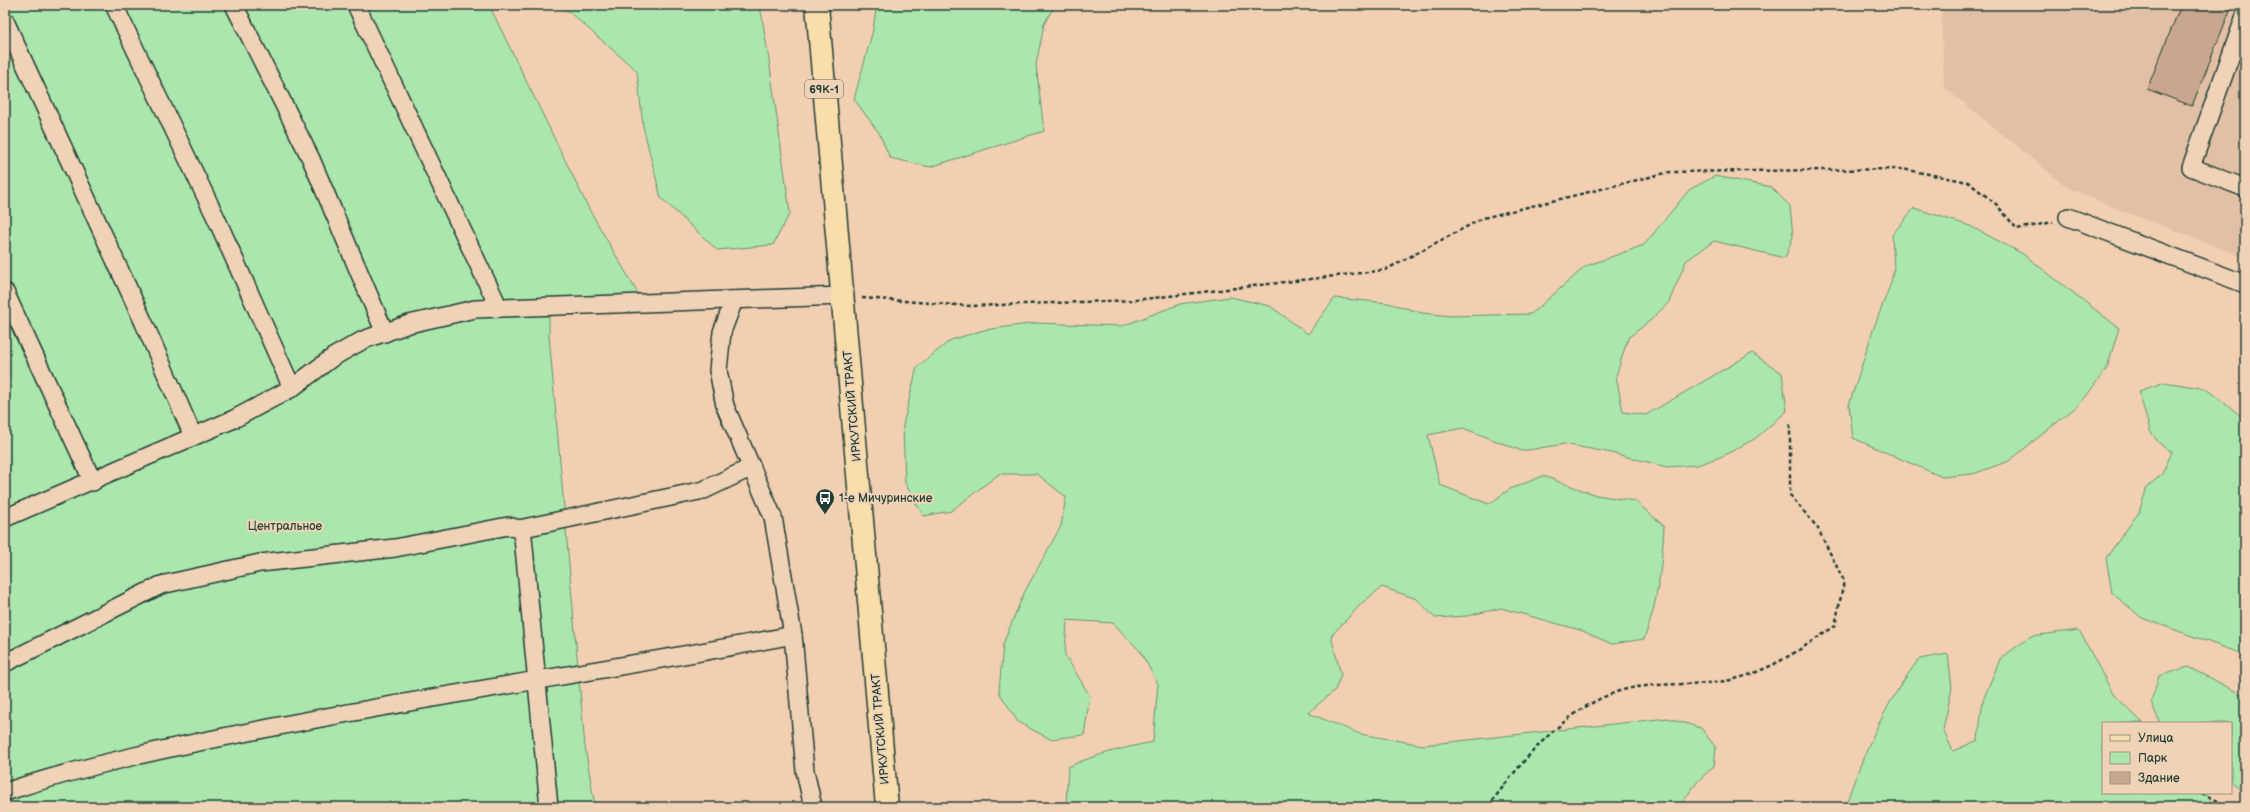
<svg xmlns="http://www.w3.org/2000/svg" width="2250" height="812" font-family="'Balsamiq Sans',sans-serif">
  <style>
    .built { fill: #e2c0a6 }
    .green { fill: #abe7ad; stroke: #659270 }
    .building { fill: #c9a78f; stroke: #1f3d34 }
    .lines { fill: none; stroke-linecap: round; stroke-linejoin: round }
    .minor-casing { stroke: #1f3d34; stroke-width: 20 }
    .major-casing { stroke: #1f3d34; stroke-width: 25 }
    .path { stroke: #1f3d34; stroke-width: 2.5; stroke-dasharray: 4 3; stroke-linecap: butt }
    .minor { stroke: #f0d3b6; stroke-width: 17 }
    .major { stroke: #f9ddab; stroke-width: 22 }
    .labels { text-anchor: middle; stroke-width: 4; stroke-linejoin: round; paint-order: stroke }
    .shield { fill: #f0d3b6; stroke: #5e6a5b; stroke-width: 1 }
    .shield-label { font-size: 11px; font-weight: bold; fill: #1f3d34 }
    .street-label { font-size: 12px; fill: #1f3d34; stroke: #f0d3b6 }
    .poi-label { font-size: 12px; fill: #1f3d34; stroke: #f0d3b6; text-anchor: start }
    .park-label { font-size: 12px; fill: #26463a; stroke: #f0d3b6 }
  </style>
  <rect width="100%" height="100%" fill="#f3cfb2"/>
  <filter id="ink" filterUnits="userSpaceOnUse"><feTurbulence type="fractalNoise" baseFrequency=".025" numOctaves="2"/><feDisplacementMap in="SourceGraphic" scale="8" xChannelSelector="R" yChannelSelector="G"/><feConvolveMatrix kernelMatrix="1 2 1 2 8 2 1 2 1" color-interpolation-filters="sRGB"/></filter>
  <g filter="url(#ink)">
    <path class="built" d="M1941,5h304v253l-145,-56 -33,-15 -123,-100z"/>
    <g class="green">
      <path d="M5,5h484l100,204 55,95 -95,7v25l36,411 10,60h-590z"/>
      <path d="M561,5h199l9,55 21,153 -17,32 -56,5 -56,-52 -18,-72 -6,-55z"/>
      <path d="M877,5h178l-11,19 -8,41 8,66 -114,36 -40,-9 -11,-25 -25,-34 18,-65z"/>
      <path d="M1715,176l56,11 19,19 3,31 -8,21 -71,-17 -28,20 -17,41 -17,17 -24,19 -12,38 7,36 23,3 106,-62 30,20 5,38 -31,27 -33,18 -26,9 -30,2 -55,-14 -48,-9 -42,7 -59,-23 -35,7 12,50 49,19 21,-15 33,-13 53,19 39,6 29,25c-2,37 -6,78 -20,113l-32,5 -32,-14 -79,-22 -34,8 -32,2 -18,-19 -35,-12 -20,16 -31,33 10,39 -6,15 -27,23 52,21 63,11 245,-27 33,10 15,20 -2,18 -16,15 -19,26h-613l2,-40c28,-13 55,-19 85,-25l5,-58 -18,-33 -27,-28 -46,-3 -2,35 25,41 -6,39 -34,4 -32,-17 -19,-30 4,-48 21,-51 37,-67 5,-29 -29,-23h-38l-48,37 -28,5 -18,-33 -2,-58 14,-58 34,-27 33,-10 52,-7 86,3 58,-22 50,-7 40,9 38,28 27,-36 53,5 34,10 29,3 80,-2 55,-48 58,-21 45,-55z"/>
      <path d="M1914,208l56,18 53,28 96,74 -12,40 -26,35 -72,58 -36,13 -31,3 -89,-39 -4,-33 24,-75 18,-47 3,-16 -2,-32z"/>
      <path d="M2165,382l41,7 39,30v236l-103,-37 -30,-25 -6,-35 33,-46 8,-25 15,-13 10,-22 -13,-9 -9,-12 -11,-40z"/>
      <path d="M2079,630l34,64 30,29h-40v70h103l10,14h-371c18,-53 40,-104 74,-148l29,-5 4,34 -9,42 10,21 25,-11 5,-40 17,-41 31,-23z"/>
      <path d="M2188,667l57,29v98l-14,-13v-58h-71l-9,-21 8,-26z"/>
    </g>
    <path class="building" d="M2181,5h51l-40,101 -45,-17z"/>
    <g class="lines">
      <g class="minor-casing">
        <g id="minor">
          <path d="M114,5l103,215 75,168"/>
          <path d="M234,5l77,154 74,174"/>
          <path d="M356,5l143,303"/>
          <path d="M2245,16l-54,151 54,21"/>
          <path d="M5,21l139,302 49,113"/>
          <path d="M2068,217l177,67"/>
          <path d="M5,292l88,190"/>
          <path d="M734,300l-12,32 -4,38 7,36 48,111 20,118 12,136 8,36"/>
          <path d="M5,518l229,-99 58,-31 41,-31 30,-17 46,-16 66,-15 368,-13"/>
          <path d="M519,529l4,8 26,270"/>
          <path d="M5,663l156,-78 99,-22 135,-15 113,-22 11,3 185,-39 48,-23"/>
          <path d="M5,792c85,-28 171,-46 259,-63 175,-35 353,-60 529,-94"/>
        </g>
      </g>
      <g class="major-casing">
        <path id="major" d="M817,5l70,802"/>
      </g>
      <g class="path">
        <path d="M862,298l109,8 165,-6 249,-30 98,-52 187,-46 233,-3 65,13 28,22 21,25 36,-7"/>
        <path d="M2202,793l28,14"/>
        <path d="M1488,807c31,-43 72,-93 123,-113 35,-14 77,-7 114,-13 41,-7 76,-32 110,-55l9,-45 -27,-54 -27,-32v-73"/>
      </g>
      <use href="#minor" class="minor"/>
      <use href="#major" class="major"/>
    </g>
  </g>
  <defs>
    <g id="bus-pin" transform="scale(1)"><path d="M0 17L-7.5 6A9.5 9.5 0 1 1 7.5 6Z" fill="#1f3d34" stroke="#f0d3b6"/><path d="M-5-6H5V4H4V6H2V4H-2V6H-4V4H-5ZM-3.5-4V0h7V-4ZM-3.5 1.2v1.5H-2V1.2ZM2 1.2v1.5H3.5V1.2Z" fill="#fff"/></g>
  </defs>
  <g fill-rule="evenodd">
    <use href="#bus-pin" x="825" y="498"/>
  </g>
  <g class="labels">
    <rect class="shield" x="805" y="80" width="38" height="18" rx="3"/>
    <g class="shield-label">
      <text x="824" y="93">69К-1</text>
    </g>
    <g class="street-label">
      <text transform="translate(852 406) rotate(-95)" y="4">ИРКУТСКИЙ ТРАКТ</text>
      <text transform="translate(880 729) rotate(-95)" y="4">ИРКУТСКИЙ ТРАКТ</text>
    </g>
    <g class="poi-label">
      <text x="839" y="502">1-е Мичуринские</text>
    </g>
    <g class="park-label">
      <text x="285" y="530">Центральное</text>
    </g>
  </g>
  <rect width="2250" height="812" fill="none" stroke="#f0d3b6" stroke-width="20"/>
  <rect x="10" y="10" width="2230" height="792" fill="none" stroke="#1f3d34" stroke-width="1.5" filter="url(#ink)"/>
  <rect x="2102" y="722" width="130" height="72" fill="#f0d3b6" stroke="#9c9782"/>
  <rect x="2110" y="735" width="20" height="6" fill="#f9ddab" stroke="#9c9782"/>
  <text x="2138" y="742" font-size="12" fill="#1f3d34">Улица</text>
  <rect x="2110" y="752" width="20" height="12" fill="#abe7ad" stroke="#9c9782"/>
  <text x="2138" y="762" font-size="12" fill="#1f3d34">Парк</text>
  <rect x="2110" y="772" width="20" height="12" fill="#c9a78f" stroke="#9c9782"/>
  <text x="2138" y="782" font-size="12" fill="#1f3d34">Здание</text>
</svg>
